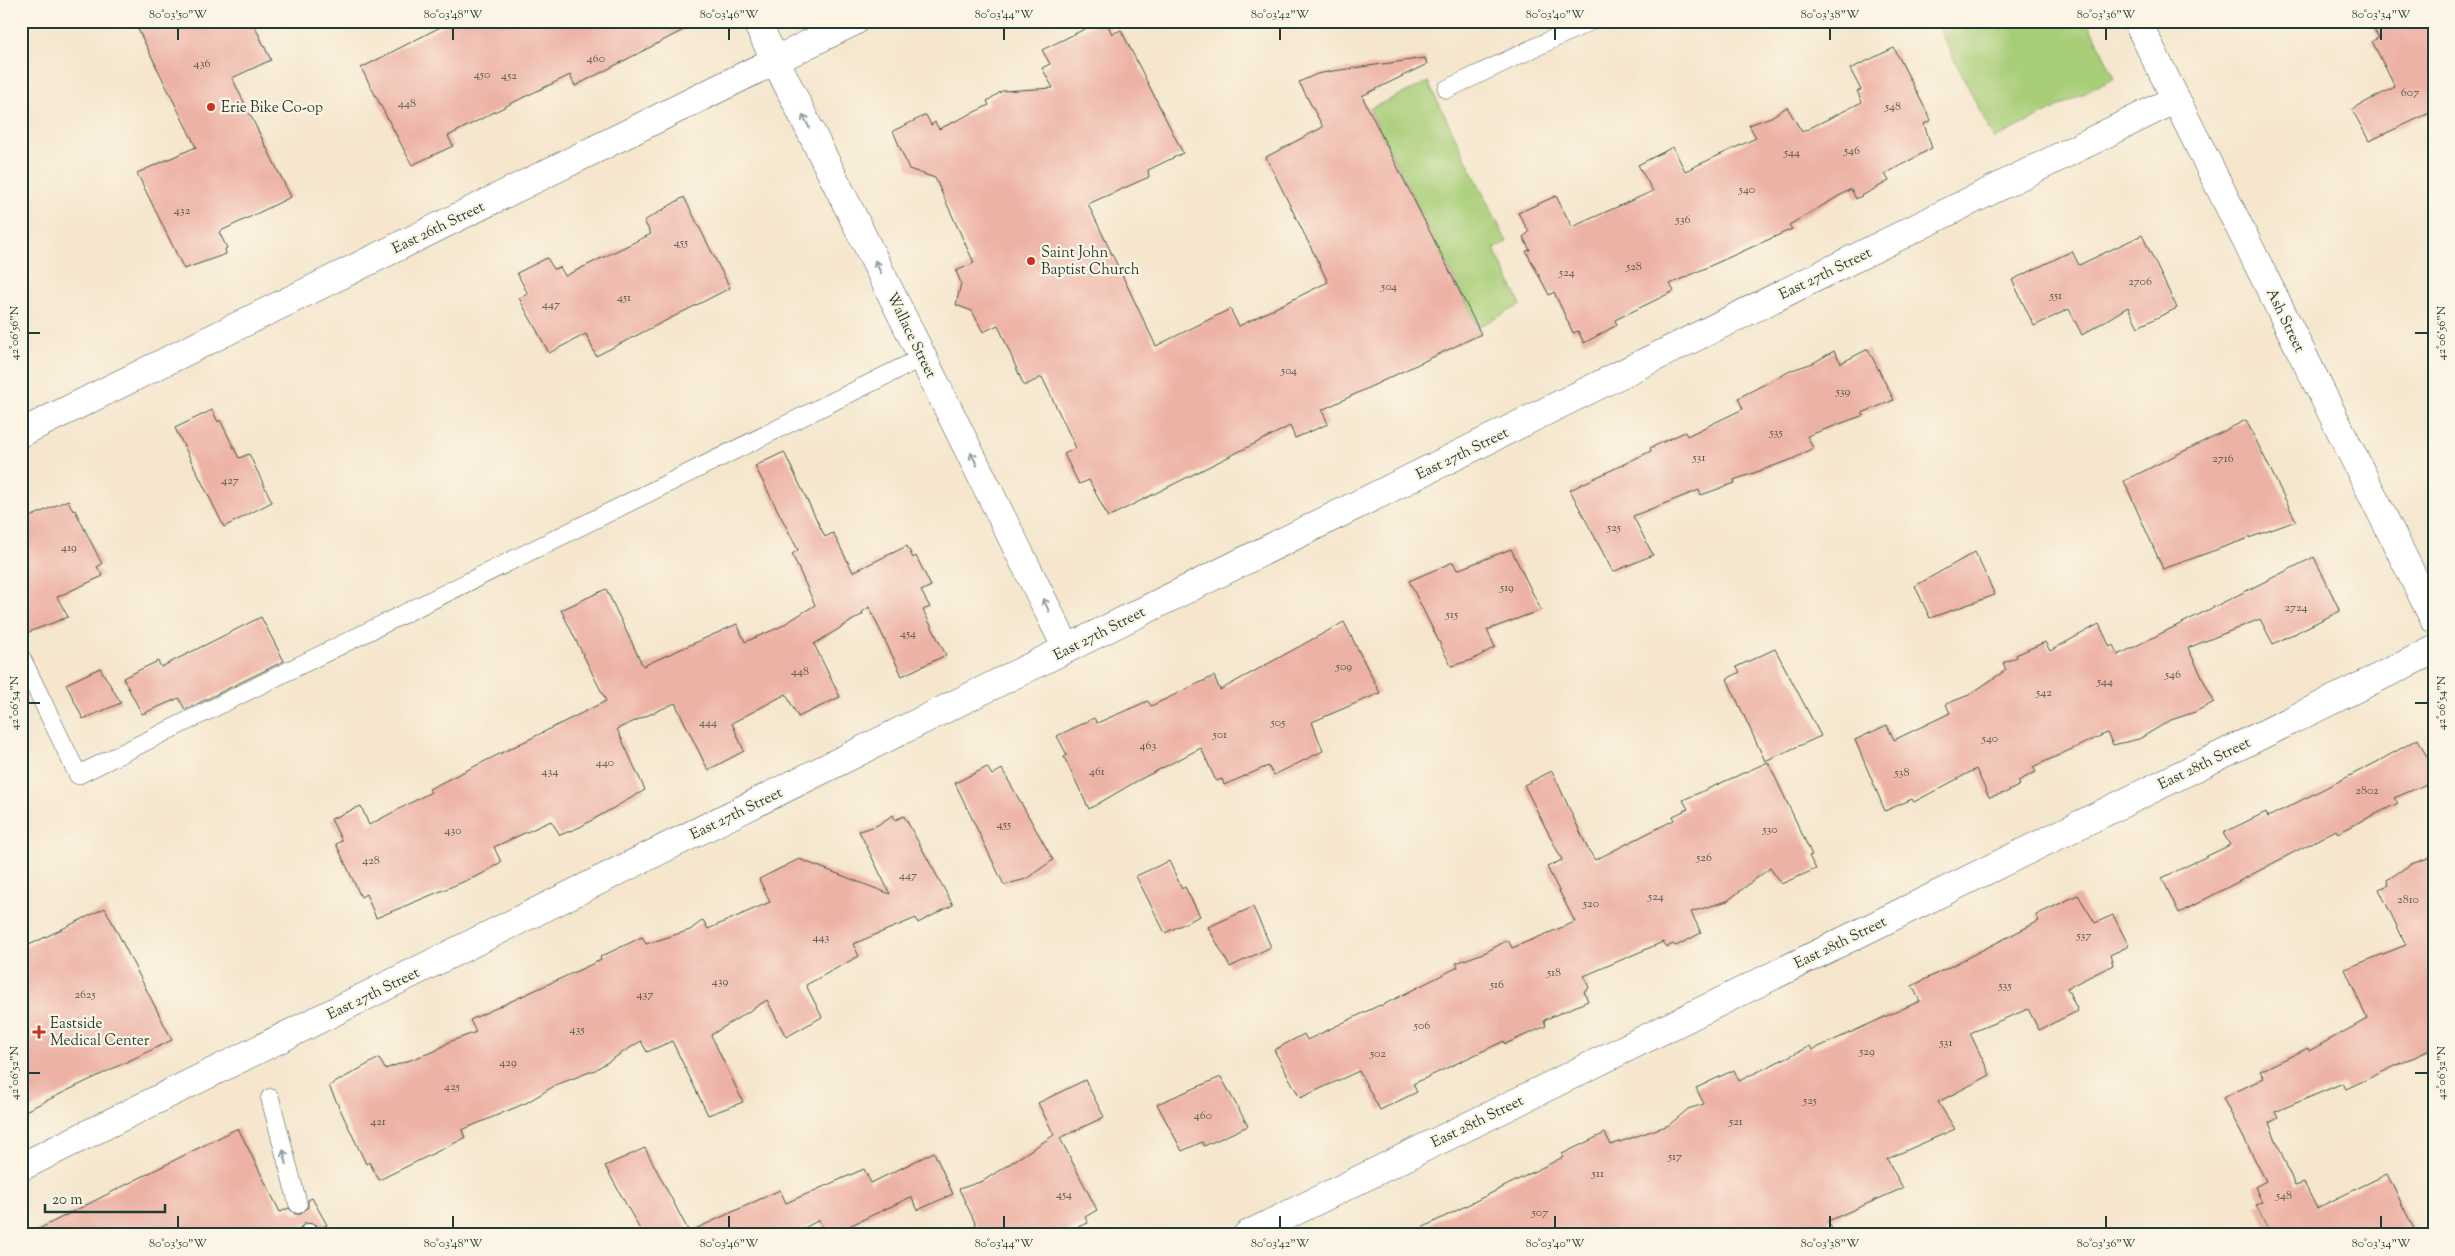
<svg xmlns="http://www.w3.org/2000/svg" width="2455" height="1256" font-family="'Sorts Mill Goudy',serif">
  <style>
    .green { fill: #a7cd77; stroke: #638556 }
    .building { fill: #edb2a6 }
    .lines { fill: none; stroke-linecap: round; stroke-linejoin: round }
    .lane-casing { stroke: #3f564b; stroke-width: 19 }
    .street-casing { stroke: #3f564b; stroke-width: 29 }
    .secondary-casing { stroke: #3f564b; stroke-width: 29 }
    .primary-casing { stroke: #3f564b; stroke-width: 29 }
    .lane { stroke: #fff; stroke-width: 18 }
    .street { stroke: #fff; stroke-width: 28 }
    .secondary { stroke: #fff; stroke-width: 28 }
    .primary { stroke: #fff; stroke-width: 28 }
    .oneway { stroke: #8f9e9a }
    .ticks { fill: none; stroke: #1f3d34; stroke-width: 2 }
    .poi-dot { fill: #c8321e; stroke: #fcf5e5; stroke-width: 2 }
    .labels { text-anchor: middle; stroke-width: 4.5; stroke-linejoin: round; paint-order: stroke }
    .number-label { font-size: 12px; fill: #525a50 }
    .poi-label { font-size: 15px; fill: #1f3d34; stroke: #fcf5e5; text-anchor: start }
    .street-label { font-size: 15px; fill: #1f3d34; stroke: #fcf5e5 }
    .neatline { fill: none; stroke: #1f3d34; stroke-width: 2 }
    .ticks-label { font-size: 12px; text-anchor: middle; fill: #1f3d34 }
  </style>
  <rect width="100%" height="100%" fill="#fcf5e5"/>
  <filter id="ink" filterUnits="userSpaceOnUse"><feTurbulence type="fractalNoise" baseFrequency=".02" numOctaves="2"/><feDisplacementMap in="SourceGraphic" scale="10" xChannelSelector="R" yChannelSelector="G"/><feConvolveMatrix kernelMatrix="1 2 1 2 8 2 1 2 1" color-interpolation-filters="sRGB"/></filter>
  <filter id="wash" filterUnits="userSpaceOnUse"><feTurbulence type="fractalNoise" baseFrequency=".0096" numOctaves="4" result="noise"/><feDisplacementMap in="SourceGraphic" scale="20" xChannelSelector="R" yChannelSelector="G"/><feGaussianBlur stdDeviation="1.12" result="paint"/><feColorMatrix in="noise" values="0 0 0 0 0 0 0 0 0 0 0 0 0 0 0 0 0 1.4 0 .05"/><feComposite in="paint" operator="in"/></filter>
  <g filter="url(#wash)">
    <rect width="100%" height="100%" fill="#f5e6cd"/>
    <g class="green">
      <path d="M1935,21h152l28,57 -121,61z"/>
      <path d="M1428,82l79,160 -13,7 27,56 -43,22 -109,-218z"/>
    </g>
    <g id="blocks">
      <g class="building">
        <path d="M134,21h118l19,39 -39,18 59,119 -72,35 8,16 -2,1 1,5 -42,15 -47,-96 59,-26z"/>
        <path d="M452,21h249l-126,65 -5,-11 -60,29 -62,32 5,10 -41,19 -51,-97z"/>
        <path d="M1101,21h5l6,13 9,-4 62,123 -35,17 1,7 -61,27 68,142 74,-37 9,17 89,-44 -62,-125 57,-30 -24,-45 18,-8 16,-3 92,-13 2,6 -65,32 119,238 -159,76 6,14 -33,14 -5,-12 -182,91 -19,-37 -10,4 -15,-30 12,-6 -34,-71 -18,9 -26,-61 -15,7 -11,-21 -16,-6 5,-22 -5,-12 18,-8 -39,-85 -26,-9 -16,-38 33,-16 5,10 4,-3 4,7 50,-24 -2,-4 15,-10 51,-3 -11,-20 8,-4 -8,-14z"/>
        <path d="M2369,21h65v90l-65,30 -17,-32 43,-22 -23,-46 7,-3z"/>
        <path d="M1894,48l37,72 -7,4 8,24 -47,26 4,7 -33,18 -5,-10 -62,36 3,4 -122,55 4,7 -59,29 2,5 -33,18 -6,-12 -5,2 -19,-41 -5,3 -23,-44 4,-1 -7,-13 6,-5 -11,-19 38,-17 16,31 81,-36 -15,-26 35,-18 12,24 71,-33 -7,-13 22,-8 16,-10 15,25 60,-30 -5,-11 4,-1 -11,-21z"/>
        <path d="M684,197l46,91 -134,68 -10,-22 -37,19 -30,-55 9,-4 -11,-21 30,-15 7,11 6,-2 5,9 86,-42 -7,-13z"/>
        <path d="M2142,235l35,73 -39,19 -10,-20 -46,28 -13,-26 -35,17 -22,-46 60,-29 7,14z"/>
        <path d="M1868,349l26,51 -32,13 2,2 -57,21 6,12 -20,11 -59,21 1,3 -34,12 -2,-5 -66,26 20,39 -40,17 -43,-82 81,-39 -1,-3 35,-16 2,4 56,-27 -5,-11 54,-28 21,-7 21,-12 7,12z"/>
        <path d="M212,410l6,12 2,-2 19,38 10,-4 23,48 -48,25 -49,-99z"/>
        <path d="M2246,420l50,101 -133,48 -39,-88z"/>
        <path d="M784,452l41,85 8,-4 20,39 54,-26 6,12 3,-2 15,30 -10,5 9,16 -7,3 23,45 -44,21 -33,-69 -7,5 1,2 -49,30 26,53 -42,20 -12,-23 -54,29 12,28 -36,19 -33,-67 -58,26 28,61 -65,37 -20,8 -9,-14 -57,26 7,15 -19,12 -106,44 -10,-24 -5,3 -25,-53 6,-3 -11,-22 30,-13 8,19 62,-33 -2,-3 177,-88 -45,-91 45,-21 37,77 94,-42 8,18 35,-15 35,-22 -23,-51 6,-4 -43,-84z"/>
        <path d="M68,500l5,11 2,-1 27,54 -5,3 6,9 -46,21 11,20 -47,18v-114z"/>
        <path d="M1511,549l30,61 -54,20 8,17 -23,13 -21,6 -42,-85 44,-19 4,8z"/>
        <path d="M1975,552l20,43 -65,23 -15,-32z"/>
        <path d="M2314,557l26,54 -67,33 -13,-25 -72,29 26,54 -19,10 -24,8 -32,19 -26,6 -6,-12 -74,34 3,5 -18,9 2,4 -15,8 -16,4 -13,-28 -62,33 -2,-3 -27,12 -30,-71 32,-15 7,15 56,-27 -4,-9 23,-9 37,-25 -3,-7 14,-6 -1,-2 29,-13 5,9 49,-27 11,23 3,-2 5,10z"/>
        <path d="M261,617l23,44 -99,49 -6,-12 -37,16 -19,-36 35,-17 3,6z"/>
        <path d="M1344,622l36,71 -68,29 11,29 -49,24 -6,-9 -44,19 -2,-6 -6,2 -15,-33 -64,33 -48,28 -25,-52 3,-2 -10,-19 37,-18 3,5 51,-22 3,5 63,-30 6,14z"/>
        <path d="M1775,649l46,87 -56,25 -38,-82 13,-7 -4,-5z"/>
        <path d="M100,668l21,35 -38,16 -17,-35z"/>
        <path d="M2418,739l16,32v10l-40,17 4,5 -60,30 -2,-3 -157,83 -17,-35 68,-33 -7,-12 43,-21 2,5 107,-54z"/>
        <path d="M1768,762l44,93 -3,1 7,13 -35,15 -11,-16 -43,33 -36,11 10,21 -25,13 -3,-2 -6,3 -4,-5 -79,34 5,12 -5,3 4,10 -44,19 2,6 -41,18 -1,-3 -91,43 4,8 -37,18 -21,-39 -59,27 -26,-48 30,-16 3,6 73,-35 1,1 77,-39 -2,-4 30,-11 22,-12 4,8 63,-26 -28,-55 15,-7 -38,-75 28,-14 36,78 7,11 79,-40 -1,-4 15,-7 -5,-9z"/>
        <path d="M987,767l5,8 10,-6 51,91 -27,19 -22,6 -49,-102z"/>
        <path d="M893,815l2,5 9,-4 49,89 -35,18 -2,-5 -63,26 6,12 -53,29 16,32 -36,20 -19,-37 -56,35 32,67 -35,13 -36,-74 -25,11 -6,-11 -46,29 -39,15 -30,18 -64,27 3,8 -86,42 -10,-18 -3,2 -37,-78 50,-28 6,11 50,-18 14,-9 27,-10 -6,-12 131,-60 -1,-3 42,-20 4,7 44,-14 13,-10 5,9 62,-27 -11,-23 40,-20 91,35 -31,-63 17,-5z"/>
        <path d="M2434,856v192l-88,41 -3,-6 -68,29 3,6 -9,5 26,63 9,-3 13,25 70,-34 30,61h-156l8,-4 -13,-26 6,-2 -7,-16 11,-6 -43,-83 41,-20 -4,-7 48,-23 1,3 58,-32 -22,-50 61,-24 -27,-56 10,-4 -2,-5 24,-16z"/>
        <path d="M1169,861l13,28 3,-2 15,29 -35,17 -29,-57z"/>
        <path d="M2078,895l17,28 18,-8 16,31 -19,9 3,10 -46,23 11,23 -39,19 -11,-21 -58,24 20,42 -52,27 17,27 -68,30 16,29 -75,33 7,14h-427l155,-78 -1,-3 43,-21 6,12 58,-20 19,-16 16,-5 -8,-16 38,-18 5,11 71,-35 2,4 108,-49 -8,-15 127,-65 -3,-6z"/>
        <path d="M1253,907l18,40 -41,20 -22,-40z"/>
        <path d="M105,908l67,132 -151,73v-164z"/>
        <path d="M1221,1077l27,49 -44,20 -2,-4 -20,9 -25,-47z"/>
        <path d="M1085,1080l19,37 -44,21 37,72 -12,7 3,6 -30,12h-77l-22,-46 24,-8 71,-46 -16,-32z"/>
        <path d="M238,1128l42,84 9,-4 6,6h6l7,-7v-7l4,-2 15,27 -8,4 -5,-5 -9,-1 -5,5 -1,7h-272z"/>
        <path d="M645,1148l44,84 91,-42 6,13 78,-34 7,14 63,-31 19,42 -35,16 -7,-13 -81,38h-4l-7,-15 -20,11 2,4h-158l-38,-69z"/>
      </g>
    </g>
  </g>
  <g filter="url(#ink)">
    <use href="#blocks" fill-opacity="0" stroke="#3f564b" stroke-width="1"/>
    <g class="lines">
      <g class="lane-casing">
        <g id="lane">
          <path d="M1447,89l144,-68"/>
          <path d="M21,657l57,118 845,-418"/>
          <path d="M270,1098l28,106"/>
          <path d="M309,1233l1,2"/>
        </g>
      </g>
      <g class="street-casing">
        <g id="street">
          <path d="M756,21l311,628"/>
          <path d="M21,1167l2155,-1068"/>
        </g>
      </g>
      <g class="secondary-casing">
        <g id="secondary">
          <path d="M2137,21l297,598"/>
          <path d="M1247,1235l1187,-585"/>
        </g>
      </g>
      <g class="primary-casing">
        <path id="primary" d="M21,433l834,-412"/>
      </g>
      <use href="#lane" class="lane"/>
      <use href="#street" class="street"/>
      <use href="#secondary" class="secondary"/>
      <use href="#primary" class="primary"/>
    </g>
    <defs><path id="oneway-shaft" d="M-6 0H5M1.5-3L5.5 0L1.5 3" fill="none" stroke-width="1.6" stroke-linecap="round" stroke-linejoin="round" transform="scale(1.25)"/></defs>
    <g class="oneway">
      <use href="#oneway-shaft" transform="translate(806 121) rotate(-116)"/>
      <use href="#oneway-shaft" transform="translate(878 267) rotate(-116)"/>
      <use href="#oneway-shaft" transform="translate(974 459) rotate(-116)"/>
      <use href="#oneway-shaft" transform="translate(1046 605) rotate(-116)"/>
      <use href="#oneway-shaft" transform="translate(285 1157) rotate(-104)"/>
    </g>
  </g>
  <path class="ticks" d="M178,28v12M453,28v12M729,28v12M1004,28v12M1280,28v12M1555,28v12M1830,28v12M2106,28v12M2381,28v12M28,333h12M2415,333h13M28,703h12M2415,703h13M28,1073h12M2415,1073h13M178,1216v12M453,1216v12M729,1216v12M1004,1216v12M1280,1216v12M1555,1216v12M1830,1216v12M2106,1216v12M2381,1216v12"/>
  <g class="poi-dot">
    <circle cx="211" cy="107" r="5"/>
    <circle cx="1031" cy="261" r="5"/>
    <path d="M36.5 1024.5h5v5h5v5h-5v5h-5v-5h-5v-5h5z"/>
  </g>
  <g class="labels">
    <g class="number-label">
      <text x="596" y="62">460</text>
      <text x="202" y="67">436</text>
      <text x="482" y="78">450</text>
      <text x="509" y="79">452</text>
      <text x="2410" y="96">607</text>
      <text x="407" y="107">448</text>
      <text x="1893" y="110">548</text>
      <text x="1852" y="154">546</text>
      <text x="1792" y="156">544</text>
      <text x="1747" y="193">540</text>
      <text x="182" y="214">432</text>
      <text x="1683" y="223">536</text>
      <text x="681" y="246">455</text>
      <text x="1634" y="270">528</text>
      <text x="1567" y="276">524</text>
      <text x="2140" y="285">2706</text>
      <text x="1389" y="290">504</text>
      <text x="2056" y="299">551</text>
      <text x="624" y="301">451</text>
      <text x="551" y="308">447</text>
      <text x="1289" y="374">504</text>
      <text x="1843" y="395">539</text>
      <text x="1776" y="436">535</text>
      <text x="1699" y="461">531</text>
      <text x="2223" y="462">2716</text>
      <text x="230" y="484">427</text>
      <text x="1614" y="531">525</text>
      <text x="69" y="551">419</text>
      <text x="1507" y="591">519</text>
      <text x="2296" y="611">2724</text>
      <text x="1452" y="618">515</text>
      <text x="908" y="637">454</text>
      <text x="1344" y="670">509</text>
      <text x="800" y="675">448</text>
      <text x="2173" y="678">546</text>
      <text x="2105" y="685">544</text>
      <text x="2044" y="696">542</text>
      <text x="708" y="726">444</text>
      <text x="1278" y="726">505</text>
      <text x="1220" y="738">501</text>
      <text x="1990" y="742">540</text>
      <text x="1148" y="749">463</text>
      <text x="605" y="766">440</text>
      <text x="550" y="775">434</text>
      <text x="1097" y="775">461</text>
      <text x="1902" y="776">538</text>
      <text x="2367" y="794">2802</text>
      <text x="1004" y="828">455</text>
      <text x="1770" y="833">530</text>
      <text x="453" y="834">430</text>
      <text x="1704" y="861">526</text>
      <text x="371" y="864">428</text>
      <text x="908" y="879">447</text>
      <text x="1656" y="900">524</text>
      <text x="2408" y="903">2810</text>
      <text x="1591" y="907">520</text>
      <text x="2084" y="939">537</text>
      <text x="821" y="941">443</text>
      <text x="1554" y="976">518</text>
      <text x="720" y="985">439</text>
      <text x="1497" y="988">516</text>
      <text x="2005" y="989">535</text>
      <text x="85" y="998">2625</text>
      <text x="645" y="998">437</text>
      <text x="1422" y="1029">506</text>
      <text x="577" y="1033">435</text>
      <text x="1946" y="1046">531</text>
      <text x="1867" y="1055">529</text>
      <text x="1378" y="1057">502</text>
      <text x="508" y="1066">429</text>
      <text x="452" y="1090">425</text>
      <text x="1810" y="1104">525</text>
      <text x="1203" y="1119">460</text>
      <text x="378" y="1125">421</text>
      <text x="1736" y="1125">521</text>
      <text x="1675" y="1160">517</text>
      <text x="1598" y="1177">511</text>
      <text x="1064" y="1198">454</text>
      <text x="2284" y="1199">548</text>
      <text x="1540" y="1216">507</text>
    </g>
    <g class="poi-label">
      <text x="221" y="112">Erie Bike Co-op</text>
      <text x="1041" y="257">Saint John<tspan x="1041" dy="17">Baptist Church</tspan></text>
      <text x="50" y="1028">Eastside<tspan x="50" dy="17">Medical Center</tspan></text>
    </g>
    <g class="street-label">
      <text transform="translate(438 227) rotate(-26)" y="5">East 26th Street</text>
      <text transform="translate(1825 273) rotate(-26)" y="5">East 27th Street</text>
      <text transform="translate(2286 320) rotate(64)" y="5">Ash Street</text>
      <text transform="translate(912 335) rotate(64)" y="5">Wallace Street</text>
      <text transform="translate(1462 453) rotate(-26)" y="5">East 27th Street</text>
      <text transform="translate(1099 633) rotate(-27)" y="5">East 27th Street</text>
      <text transform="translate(2204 763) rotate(-26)" y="5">East 28th Street</text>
      <text transform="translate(736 813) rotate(-26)" y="5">East 27th Street</text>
      <text transform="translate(1840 942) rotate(-26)" y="5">East 28th Street</text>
      <text transform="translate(373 993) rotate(-26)" y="5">East 27th Street</text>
      <text transform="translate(1477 1121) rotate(-26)" y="5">East 28th Street</text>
    </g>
  </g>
  <rect width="2455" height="1256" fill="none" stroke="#fcf5e5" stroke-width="55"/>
  <path d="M45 1204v8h120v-8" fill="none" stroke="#1f3d34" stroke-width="2.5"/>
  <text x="52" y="1204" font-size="15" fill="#1f3d34" stroke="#fcf5e5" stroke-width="4" paint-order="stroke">20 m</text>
  <rect x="28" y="28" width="2400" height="1200" class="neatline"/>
  <g class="ticks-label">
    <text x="178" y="18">80°03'50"W</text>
    <text x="453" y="18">80°03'48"W</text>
    <text x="729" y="18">80°03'46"W</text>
    <text x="1004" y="18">80°03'44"W</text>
    <text x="1280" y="18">80°03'42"W</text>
    <text x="1555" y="18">80°03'40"W</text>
    <text x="1830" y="18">80°03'38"W</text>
    <text x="2106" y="18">80°03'36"W</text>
    <text x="2381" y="18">80°03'34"W</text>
    <text transform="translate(14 333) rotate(-90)" y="4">42°06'56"N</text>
    <text transform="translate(2441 333) rotate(-90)" y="4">42°06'56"N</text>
    <text transform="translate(14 703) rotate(-90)" y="4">42°06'54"N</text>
    <text transform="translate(2441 703) rotate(-90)" y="4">42°06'54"N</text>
    <text transform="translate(14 1073) rotate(-90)" y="4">42°06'52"N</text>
    <text transform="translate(2441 1073) rotate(-90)" y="4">42°06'52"N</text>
    <text x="178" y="1247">80°03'50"W</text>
    <text x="453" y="1247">80°03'48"W</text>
    <text x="729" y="1247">80°03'46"W</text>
    <text x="1004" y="1247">80°03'44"W</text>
    <text x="1280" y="1247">80°03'42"W</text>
    <text x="1555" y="1247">80°03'40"W</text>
    <text x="1830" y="1247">80°03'38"W</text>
    <text x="2106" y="1247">80°03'36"W</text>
    <text x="2381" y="1247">80°03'34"W</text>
  </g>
</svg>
